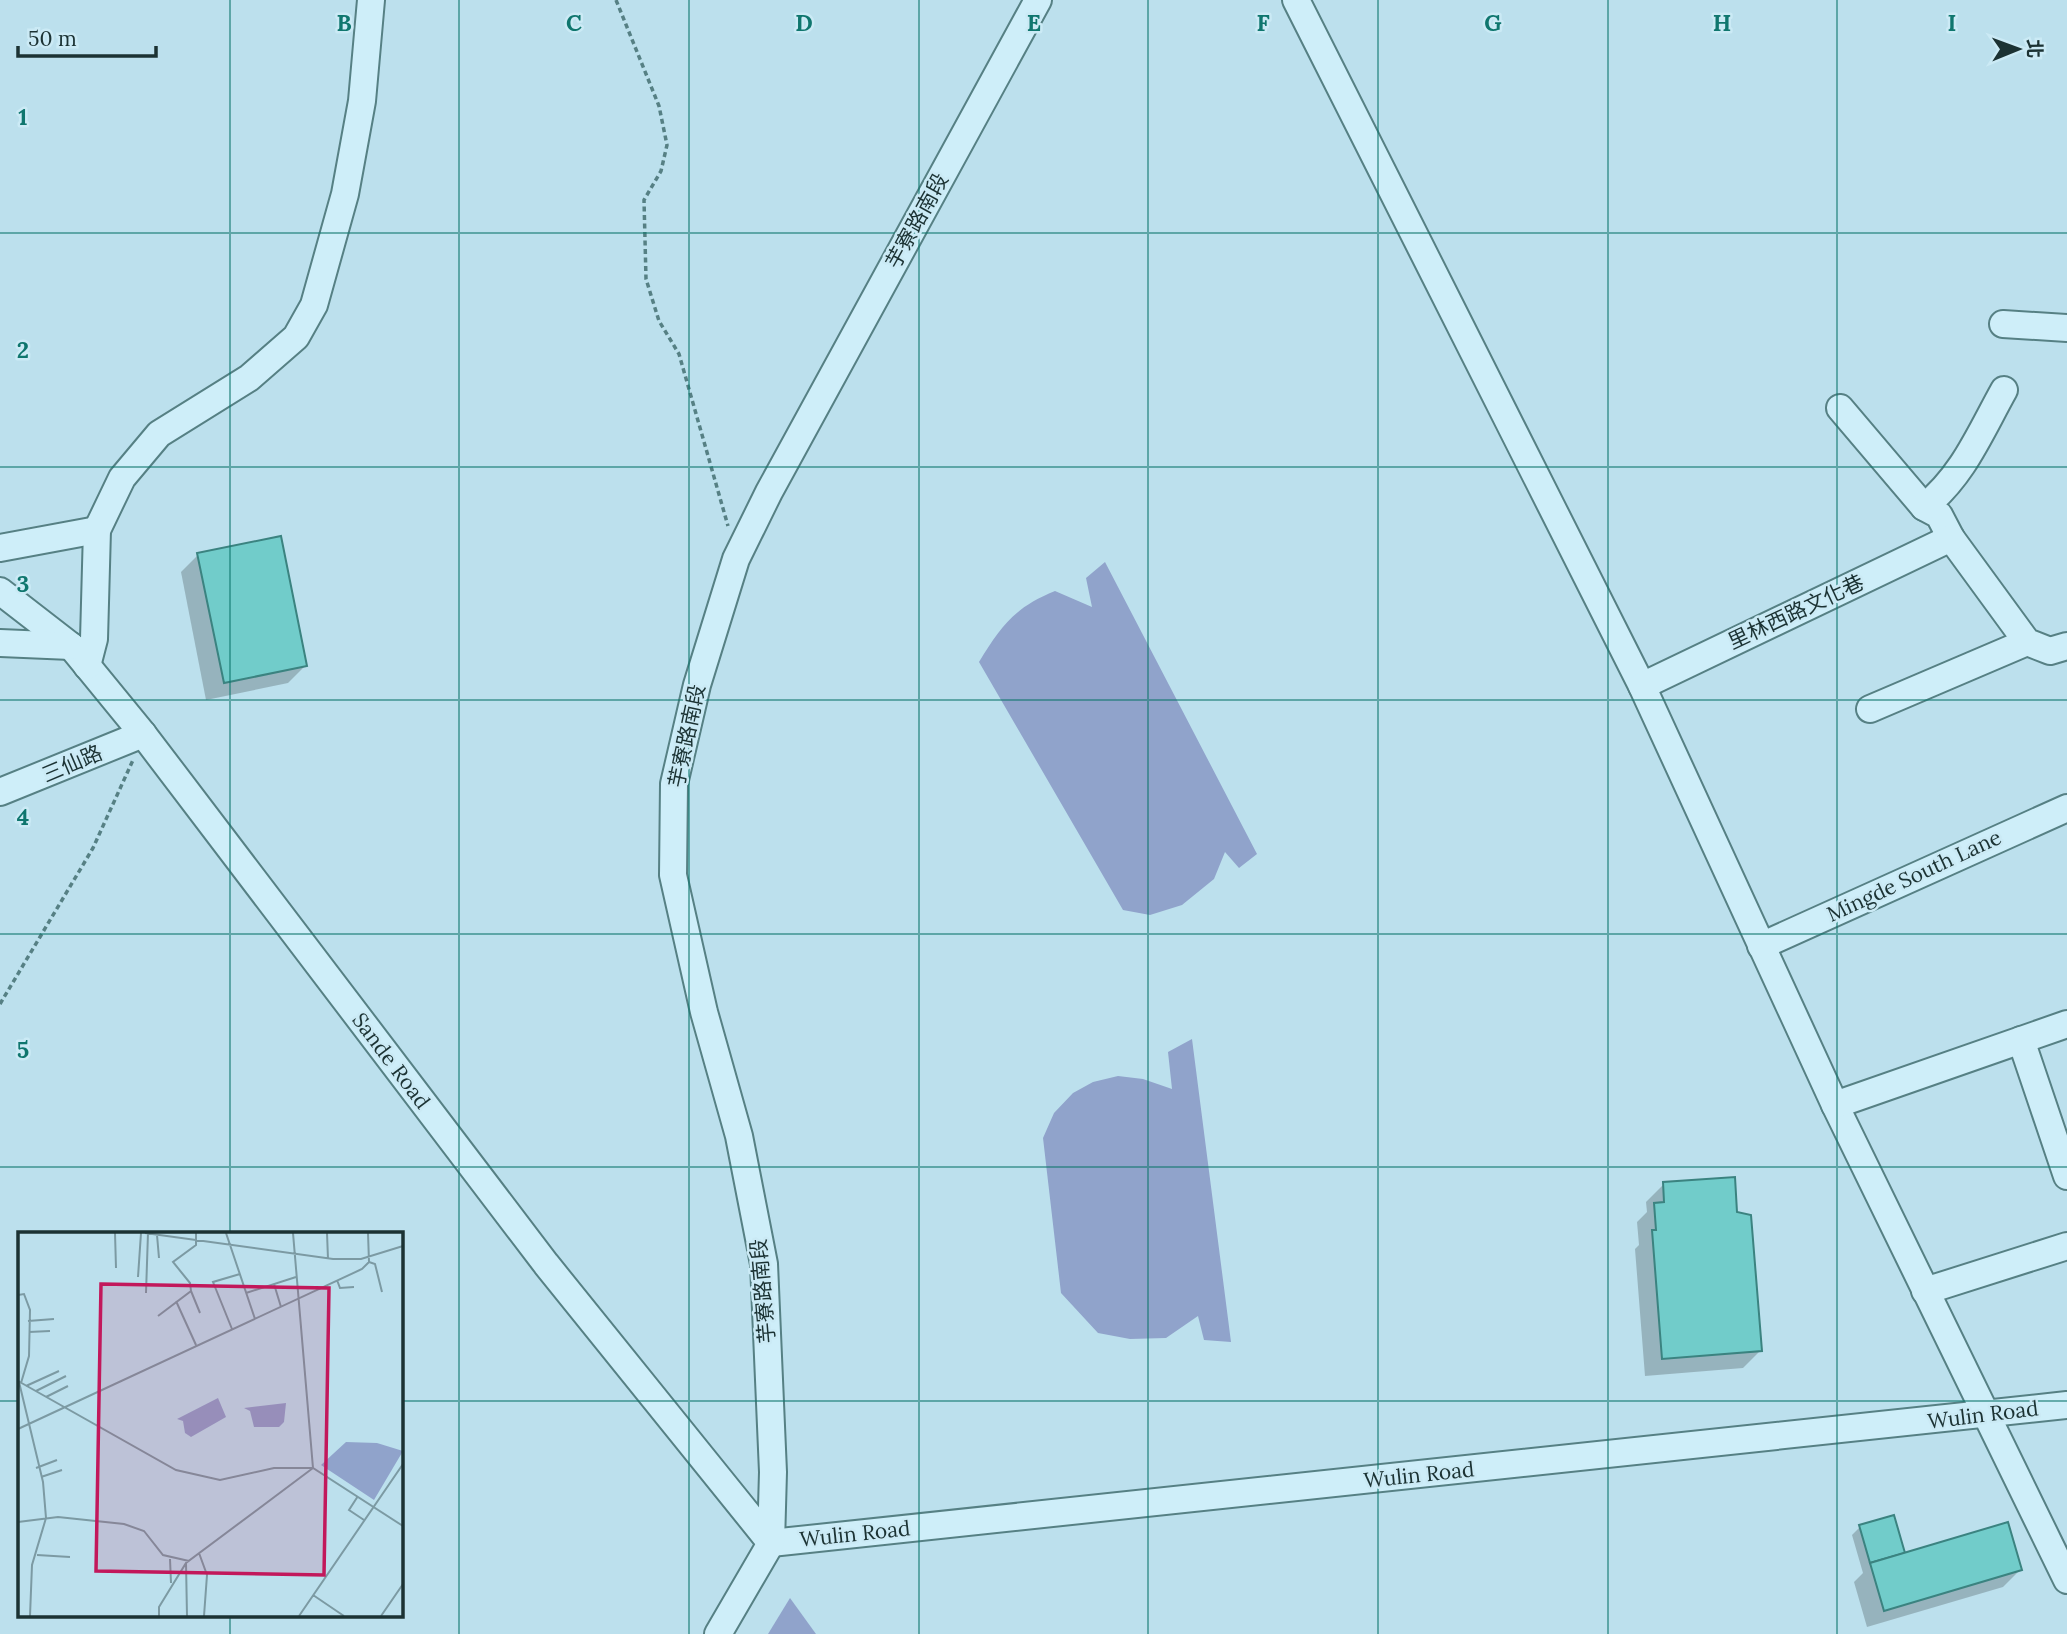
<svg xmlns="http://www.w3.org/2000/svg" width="2067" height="1634" font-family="Lora,'Noto Sans TC',serif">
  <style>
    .green { fill: #90a3cb }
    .shadow { fill: #0003 }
    .building { fill: #71ccca; stroke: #3b8380; stroke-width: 2 }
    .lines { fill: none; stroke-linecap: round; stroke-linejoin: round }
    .minor-casing { stroke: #568084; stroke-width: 30 }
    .path { stroke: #568084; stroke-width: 3.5; stroke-dasharray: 5 3.5; stroke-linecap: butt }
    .minor { stroke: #ceeef9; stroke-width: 26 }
    .grid { fill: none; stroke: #0f766e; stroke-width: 2; stroke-opacity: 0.55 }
    .labels { text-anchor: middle; stroke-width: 5; stroke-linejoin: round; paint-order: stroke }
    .street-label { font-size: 21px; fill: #1b3233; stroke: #cbeaf5 }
    .inset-road { fill: none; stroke: #7c9aa3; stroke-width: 2 }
    .view { fill: #c2185b; fill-opacity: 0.15; stroke: #c2185b; stroke-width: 3.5 }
    .inset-edge { fill: none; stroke: #1b3233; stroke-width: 3.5 }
    .grid-label { font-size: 23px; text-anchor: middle; font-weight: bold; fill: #0f766e; stroke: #cbeaf5; stroke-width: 5; stroke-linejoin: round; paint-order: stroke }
  </style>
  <rect width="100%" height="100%" fill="#bce0ed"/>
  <g class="green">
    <path d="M1105,562l152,292 -18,14 -14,-16 -11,27 -32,26 -32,10 -27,-5 -144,-248c22,-36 36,-55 76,-71l37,16 -6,-29z"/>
    <path d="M1192,1039l39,303 -27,-2 -6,-24 -32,22 -36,1 -32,-6 -37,-40 -18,-155 11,-25 19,-20 20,-11 25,-6 25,3 29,10 -4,-37z"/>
    <path d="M790,1598l26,36h-48z"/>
  </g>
  <g class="shadow">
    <path d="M198,555l107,111 -17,17 -82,17 -25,-128z"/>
    <path d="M1664,1184l71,29 25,138 -17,17 -98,8 -10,-127 4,-4 -2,-23 10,-10 -1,-10z"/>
    <path d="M1860,1527l44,28 116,15 -17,17 -136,40 -13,-45 9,-9 -11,-38z"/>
  </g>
  <g class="building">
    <path d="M281,536l26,130 -83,17 -27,-130z"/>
    <path d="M1735,1177l2,35 14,3 11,136 -100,8 -10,-129h4l-2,-27 10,-1 -1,-20z"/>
    <path d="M1894,1515l11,38 -35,10 -11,-38z"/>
    <path d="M2008,1522l14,48 -138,41 -14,-48z"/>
  </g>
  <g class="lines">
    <g class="minor-casing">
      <g id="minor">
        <path d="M1296,0l346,686 193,419 232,475"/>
        <path d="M2003,324l64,4"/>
        <path d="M1840,408l84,99 15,8 12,23 76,104 23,9 17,-5"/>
        <path d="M1924,507c39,-31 56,-74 80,-117"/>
        <path d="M0,548l97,-18"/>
        <path d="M0,591l71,55 72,88 403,530 225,279"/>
        <path d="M0,643l71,3"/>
        <path d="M87,666l7,-27 3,-109 25,-52 37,-44 90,-56 47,-41 18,-32 31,-111 17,-93 9,-101"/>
        <path d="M1642,686l309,-148"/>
        <path d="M1870,709l157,-67"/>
        <path d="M0,792l143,-58"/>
        <path d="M1761,946l306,-138"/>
        <path d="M2021,1040l46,136"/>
        <path d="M1835,1105l232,-81"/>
        <path d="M1925,1291l142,-45"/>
        <path d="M771,1543l1296,-138"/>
        <path d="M718,1634l53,-91 2,-71 -9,-208 -25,-128 -35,-124 -31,-137 1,-91 23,-99 39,-126 33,-67 269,-492"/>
      </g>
    </g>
    <g class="path">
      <path d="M616,0l43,106 8,39 -6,26 -17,29 2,79 13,42 20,33 49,172"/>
      <path d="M0,1004l93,-156 40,-88"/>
    </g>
    <use href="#minor" class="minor"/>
  </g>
  <path class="grid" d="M230,0v1233M459,0v1634M689,0v1634M919,0v1634M1148,0v1634M1378,0v1634M1608,0v1634M1837,0v1634M0,233h2067M0,467h2067M0,700h2067M0,934h2067M0,1167h2067M0,1401h19M401,1401h1666M230,1615v19"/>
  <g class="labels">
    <g class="street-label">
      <text transform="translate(917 221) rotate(-61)" y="7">芋寮路南段</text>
      <text transform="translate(1796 612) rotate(-25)" y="7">里林西路文化巷</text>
      <text transform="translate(687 736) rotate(-78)" y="7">芋寮路南段</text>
      <text transform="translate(72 764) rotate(-23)" y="7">三仙路</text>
      <text transform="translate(1914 876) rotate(-25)" y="7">Mingde South Lane</text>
      <text transform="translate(391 1061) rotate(53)" y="7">Sande Road</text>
      <text transform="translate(763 1291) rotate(-95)" y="7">芋寮路南段</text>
      <text transform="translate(1983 1415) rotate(-7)" y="7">Wulin Road</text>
      <text transform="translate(1419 1475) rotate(-6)" y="7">Wulin Road</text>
      <text transform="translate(855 1534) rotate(-6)" y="7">Wulin Road</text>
    </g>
  </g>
  <g transform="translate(18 1232)">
    <rect width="385" height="385" fill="#bce0ed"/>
    <path d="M200,166l8,19 -35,20 -6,-4 -2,-12 -6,-2zM268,171l-2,19 -5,5h-25l-4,-16 -6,-3zM328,210l31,1 26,8 -29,49 -53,-35z" fill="#90a3cb"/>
    <path class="inset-road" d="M97,1l1,35M127,1l188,26h28l42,-13M208,1l29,86M275,1l20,235M309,1l1,26M139,3l2,23M351,30l6,2 7,28M120,45l3,-44M319,48l3,8 14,-1M256,52l7,23M173,59l9,22M128,61l2,-60M228,61l50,-16M0,63l6,-1 6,16 -1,46 -8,27M158,69l20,44M140,84l33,-25 -1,-8 -17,-21 23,-17v-12M10,89l26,-2M214,97l-19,-47 27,-8M11,100l21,-1M0,149l158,89 44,10 54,-12h39l90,58M1,150l24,100 3,36 -14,47 -2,51M8,154l33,-15M18,159l30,-15M28,165l22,-11M0,197l344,-160 7,-7 -1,-29M18,236l21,-8M23,245l21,-7M340,264l-9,14 15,10M0,290l40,-5 66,7 20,7 19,24 26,6M181,321l8,22 -3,41M19,323l33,2M152,327l1,24M168,331l1,53M295,363l31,21M141,384v-9l27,-44 127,-95M281,384l104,-152M363,384l22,-32"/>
    <path class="view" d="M83,52l228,4 -5,287 -228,-4z"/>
    <rect width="385" height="385" class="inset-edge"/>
  </g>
  <g class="grid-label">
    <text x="344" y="31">B</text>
    <text x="574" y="31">C</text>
    <text x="804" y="31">D</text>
    <text x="1034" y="31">E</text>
    <text x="1263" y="31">F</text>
    <text x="1493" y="31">G</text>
    <text x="1722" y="31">H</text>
    <text x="1952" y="31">I</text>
    <text x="23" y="125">1</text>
    <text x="23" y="358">2</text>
    <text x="23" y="592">3</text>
    <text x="23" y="825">4</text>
    <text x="23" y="1058">5</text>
  </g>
  <g transform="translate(2018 49) rotate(89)" stroke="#cbeaf5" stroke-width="5" paint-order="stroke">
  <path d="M0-5L12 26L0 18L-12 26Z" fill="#1b3233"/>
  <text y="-10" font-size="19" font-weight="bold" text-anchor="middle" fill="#1b3233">北</text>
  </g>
  <path d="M18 46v10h138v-10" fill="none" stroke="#1b3233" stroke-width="3.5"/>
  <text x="28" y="46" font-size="21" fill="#1b3233" stroke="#cbeaf5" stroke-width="5" paint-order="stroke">50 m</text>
</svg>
